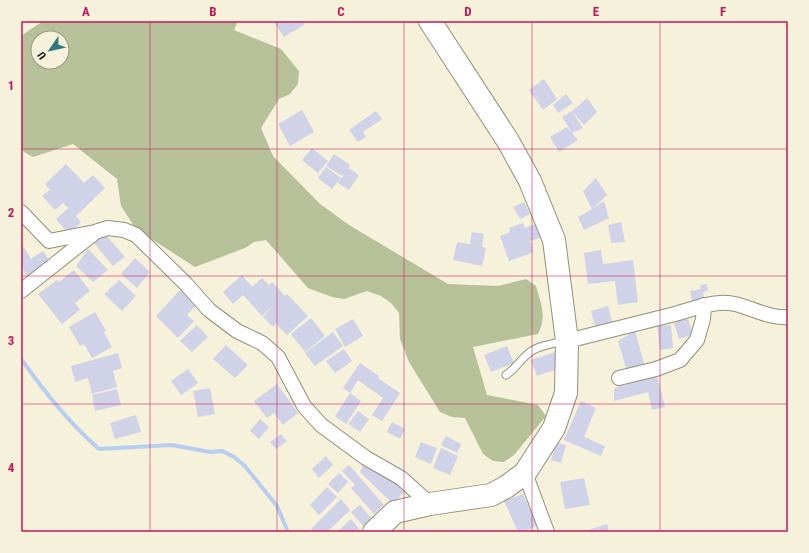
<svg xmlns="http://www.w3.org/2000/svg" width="809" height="553" font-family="'Roboto Condensed',sans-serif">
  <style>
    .forest { fill: #b7c199; fill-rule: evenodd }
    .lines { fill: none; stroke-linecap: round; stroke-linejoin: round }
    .stream { stroke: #b8cef1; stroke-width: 4 }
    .building { fill: #d0d2e8 }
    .lane-casing { stroke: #928f7a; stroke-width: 9 }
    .street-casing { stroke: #928f7a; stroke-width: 16 }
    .primary-casing { stroke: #928f7a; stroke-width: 24 }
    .lane { stroke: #fff; stroke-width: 7 }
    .street { stroke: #fff; stroke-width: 14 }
    .primary { stroke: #fff; stroke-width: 22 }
    .grid { fill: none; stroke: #c2185b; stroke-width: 1; stroke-opacity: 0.55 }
    .neatline { fill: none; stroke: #c2185b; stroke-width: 1.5 }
    .grid-label { font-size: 13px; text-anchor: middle; font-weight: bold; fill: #c2185b }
  </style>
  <rect width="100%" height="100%" fill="#f5f1da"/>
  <path class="forest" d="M40,21h198l-4,9 47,19 18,22 -1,13 -8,10 -11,5 -18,29 12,28 47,48 29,21 99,59 50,2 28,-7 10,7c5,18 11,30 2,48l-65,13 14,48 51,10 8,11 -32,39 -10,7 -11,-1 -10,-7 -18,-36 -13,-1 -12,-5 -31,-50 -9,-23 -1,-26 -8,-10 -10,-7 -14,-5 -23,8 -12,-2 -24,-9 -42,-48 -12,2 -9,6 -50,19 -59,-38 -15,-23 -4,-27 -44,-35 -40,13 -9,-5 -3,-5v-111l19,-13zM38,38h24v24h-24z"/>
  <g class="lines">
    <path class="stream" d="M21,359c24,33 48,64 78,90l73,-4 38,7 12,-1 12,6 10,8 33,41 11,26"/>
  </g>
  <g class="building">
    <path d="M273,21h30l2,3 -21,13z"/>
    <path d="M544,79l13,20 -14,11 -14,-20z"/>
    <path d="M566,94l7,9 -15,10 -5,-8z"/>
    <path d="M587,98l10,14 -13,13 -12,-14 11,17 -11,5 6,7 -19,12 -9,-15 17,-10 4,4 -9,-14 10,-6z"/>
    <path d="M302,110l12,22 -24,14 -12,-22z"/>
    <path d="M376,111l6,8 -19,13 3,5 -8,5 -9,-12z"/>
    <path d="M312,148l16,13 -10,12 -16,-13z"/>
    <path d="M334,154l16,11 -2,3 11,7 -10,15 -11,-7 5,-7 -17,-10z"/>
    <path d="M66,164l18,19 9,-8 12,13 -29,28 5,6 -12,12 -13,-15 12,-11 -5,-5 -8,7 -13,-14 8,-6 -5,-6z"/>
    <path d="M326,167l15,11 -9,11 -14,-11z"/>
    <path d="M596,178l11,17 -15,14 12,-8 5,17 -25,12 -6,-13 14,-8 -9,-18z"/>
    <path d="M524,202l6,12 -10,5 -7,-12z"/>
    <path d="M540,222l5,14 -15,5 4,11 -25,9 -9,-25 10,-4 -1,-4 14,-5 2,5z"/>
    <path d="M621,222l4,20 -14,1 -3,-18z"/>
    <path d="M472,232l12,2 -2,13 4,1 -4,18 -29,-6 4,-18 13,2z"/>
    <path d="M105,234l20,23 -12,9 -19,-23z"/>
    <path d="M21,243l10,16 12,-8 7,11 -23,14 -6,-11z"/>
    <path d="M88,249l20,21 -15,12 -17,-16z"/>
    <path d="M601,250l2,14 30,-4 5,42 -20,3 -3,-24 -27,3 -4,-31z"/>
    <path d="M135,258l15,14 -13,16 -16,-14z"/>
    <path d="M74,270l16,21 -15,12 5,7 -18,14 -24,-30 19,-14 2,2z"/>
    <path d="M242,275l10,12 10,-9 7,7 3,-3 13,14 2,-2 21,22 -21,19 -11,-11 -3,3 -10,-10 11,-12 -12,11 -19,-21 -10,9 -10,-12z"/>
    <path d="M119,280l17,16 -14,15 -18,-17z"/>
    <path d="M707,284l1,7 -5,1 1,8 -12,2 -2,-11 11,-2 -1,-4z"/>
    <path d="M181,289l16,15 -10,11 7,6 -16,17 -22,-22z"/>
    <path d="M608,306l5,19 -17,4 -5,-18z"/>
    <path d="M95,312l11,19 -2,1 8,15 -20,11 -8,-14 -4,2 -11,-19z"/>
    <path d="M311,318l14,18 -20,16 -14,-18z"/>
    <path d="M353,319l10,17 -18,11 -10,-18z"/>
    <path d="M688,319l5,16 -14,4 -5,-16z"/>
    <path d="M197,325l11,12 -16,15 -12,-11z"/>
    <path d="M671,325l2,23 -13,2 -3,-24z"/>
    <path d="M635,331l10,36 -18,5 -9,-31z"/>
    <path d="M333,332l10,14 -28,20 -10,-13z"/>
    <path d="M226,345l22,20 -13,13 -22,-19z"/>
    <path d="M507,346l7,17 -23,9 -7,-17z"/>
    <path d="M344,349l8,12 -17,12 -9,-12z"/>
    <path d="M555,352l6,16 -24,8 -6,-16z"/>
    <path d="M118,353l4,15 -9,3 4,16 -25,7 -4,-16 -13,4 -4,-16z"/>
    <path d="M360,363l19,13 -1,2 22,15 -18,28 -10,-6 11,-17 -25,-18 -8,13 11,8 -15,23 -11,-8 15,-23 -7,-5z"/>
    <path d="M188,369l10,14 -17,12 -10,-14z"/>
    <path d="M657,376l8,31 -13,3 -4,-18 -34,9v-13z"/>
    <path d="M277,384l21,29 -15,12 -9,-12 -7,5 -13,-17z"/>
    <path d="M210,388l5,26 -17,3 -5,-26z"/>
    <path d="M117,389l4,16 -26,6 -3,-16z"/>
    <path d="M581,401l15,7 -12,29 21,9 -4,10 -37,-16z"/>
    <path d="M358,411l11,8 -9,13 -12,-8z"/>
    <path d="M136,415l5,17 -26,7 -5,-16z"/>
    <path d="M260,419l9,8 -10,12 -9,-8z"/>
    <path d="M392,422l13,7 -5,10 -13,-7z"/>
    <path d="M281,434l6,7 -11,8 -6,-7z"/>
    <path d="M446,436l15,8 -4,9 -16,-8z"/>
    <path d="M421,442l16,6 -6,16 -16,-7z"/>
    <path d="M556,442l10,3 -5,18 -10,-3z"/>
    <path d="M441,448l17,8 -8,19 -17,-7z"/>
    <path d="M326,456l7,9 -14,13 -7,-9z"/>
    <path d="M366,461l41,27 -14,16 -33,-32z"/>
    <path d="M349,465l35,40 -10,9 -23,-26 4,-3 -13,-14z"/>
    <path d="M339,473l9,9 -10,11 -10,-9z"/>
    <path d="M584,478l6,27 -25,4 -5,-27z"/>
    <path d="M327,487l10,10 -18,18 -9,-10z"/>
    <path d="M523,494l14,32 -15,6h-4l-14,-31z"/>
    <path d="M341,499l9,11 -23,22h-13l-3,-3z"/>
    <path d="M360,505l14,16 -9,7 -14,-16z"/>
    <path d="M351,519l10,12 -1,1h-23z"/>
    <path d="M607,524l2,8h-28z"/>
  </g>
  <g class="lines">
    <g class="lane-casing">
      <path id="lane" d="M506,375c9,-6 14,-15 23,-22 9,-8 24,-9 35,-12"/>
    </g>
    <g class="street-casing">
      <g id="street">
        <path d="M21,212l28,29 46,-9 13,-4 16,2 12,5 50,49 23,26 28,21 25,12 16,14 26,49 17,19 45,33 35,20 29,26"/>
        <path d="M21,291l72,-57"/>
        <path d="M567,341c36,-9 72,-18 108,-27 15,-4 29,-10 44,-11 23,-3 44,16 69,14"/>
        <path d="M619,378l37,-9 24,-9 17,-20 6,-21 1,-14"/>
        <path d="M525,473l22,59"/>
      </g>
    </g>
    <g class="primary-casing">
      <path id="primary" d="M374,532l21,-20 35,-8 61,-9 15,-8 19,-14 29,-45 12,-35 1,-52 -13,-101 -24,-59 -22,-40 -78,-120"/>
    </g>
    <use href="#lane" class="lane"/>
    <use href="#street" class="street"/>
    <use href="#primary" class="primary"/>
  </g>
  <path class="grid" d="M150,21v511M277,21v511M404,21v511M532,21v511M660,21v511M21,149h767M21,276h767M21,404h767"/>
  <rect width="809" height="553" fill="none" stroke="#f5f1da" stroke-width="44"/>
  <g transform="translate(50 50) rotate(236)"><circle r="19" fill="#f5f1da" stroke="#9d9a89"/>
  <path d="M0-3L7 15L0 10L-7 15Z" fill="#307881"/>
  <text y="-6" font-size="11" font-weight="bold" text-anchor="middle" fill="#18170f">U</text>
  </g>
  <rect x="22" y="22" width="765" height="509" class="neatline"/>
  <g class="grid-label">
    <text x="86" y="16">A</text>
    <text x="213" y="16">B</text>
    <text x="341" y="16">C</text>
    <text x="468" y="16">D</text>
    <text x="596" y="16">E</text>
    <text x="723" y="16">F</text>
    <text x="11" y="90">1</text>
    <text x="11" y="217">2</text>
    <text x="11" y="345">3</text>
    <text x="11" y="472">4</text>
  </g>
</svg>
